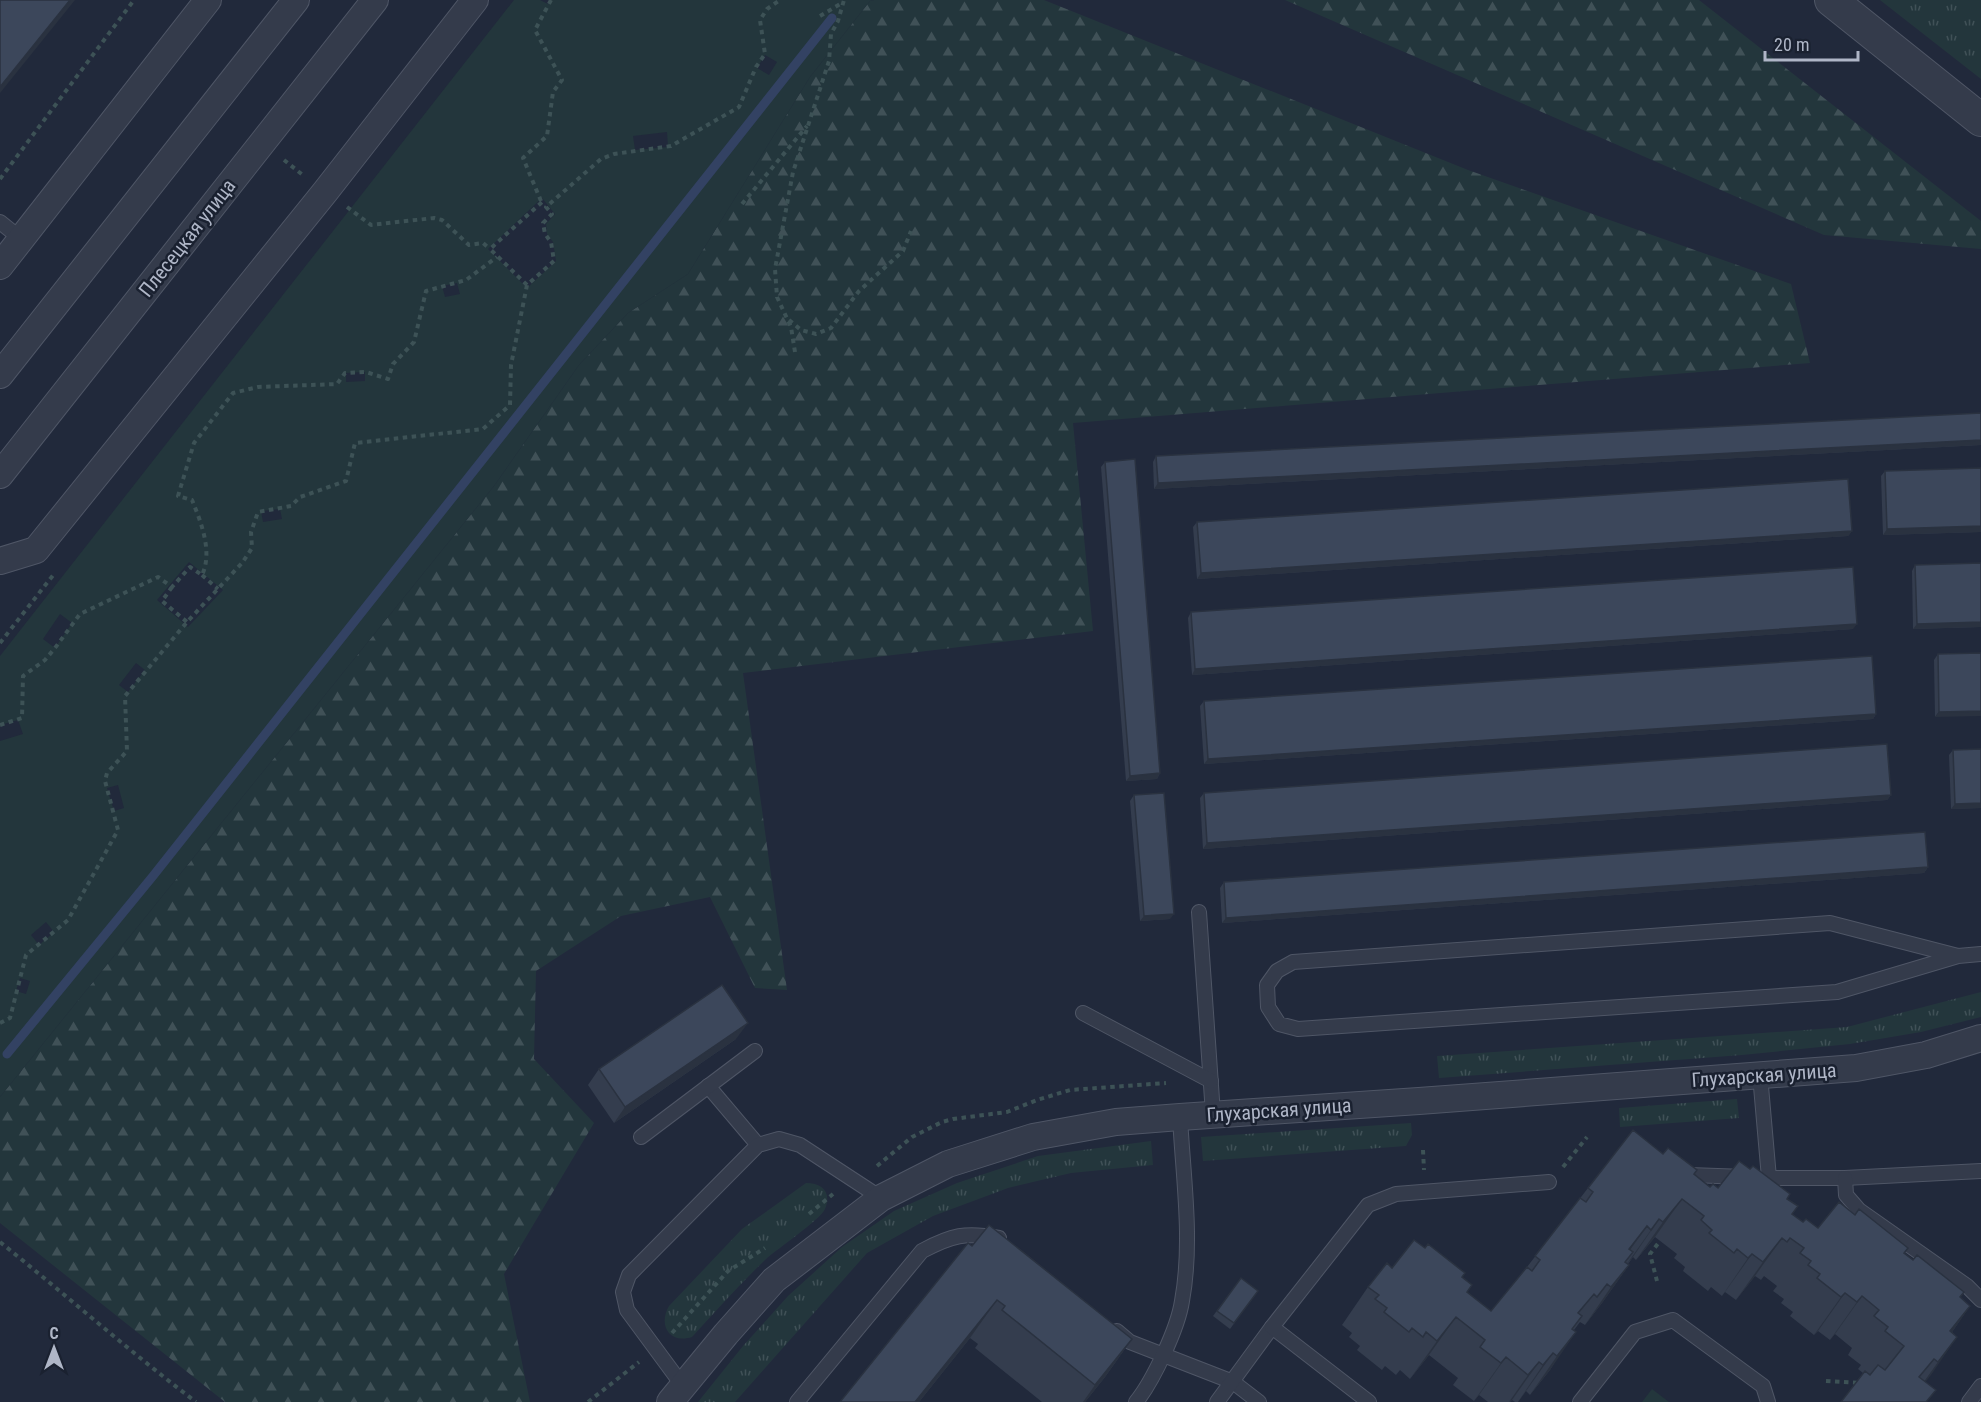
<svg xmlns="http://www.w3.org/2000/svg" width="1981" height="1402" font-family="'Roboto Condensed',sans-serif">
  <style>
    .grass { fill: url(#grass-tufts) }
    .forest { fill: url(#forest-firs) }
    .park { fill: #23363c; fill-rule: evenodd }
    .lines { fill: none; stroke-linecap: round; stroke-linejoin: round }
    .stream { stroke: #334263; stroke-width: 9 }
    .service-casing { stroke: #4f5666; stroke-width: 16 }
    .minor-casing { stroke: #4f5666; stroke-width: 28 }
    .tertiary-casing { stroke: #4f5666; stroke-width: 34 }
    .path { stroke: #3d5256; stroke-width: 4; stroke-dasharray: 4.5 4.5; stroke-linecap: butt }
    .service { stroke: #343b4b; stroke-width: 14 }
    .minor { stroke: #343b4b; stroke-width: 26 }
    .tertiary { stroke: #343b4b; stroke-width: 32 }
    .wall { fill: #343d4e }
    .shaded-wall { fill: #2a3240 }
    .building { fill: #3c475b; stroke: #2a3240; stroke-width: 1.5 }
    .labels { text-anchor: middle; stroke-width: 5; stroke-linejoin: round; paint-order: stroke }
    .street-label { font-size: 20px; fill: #afb6c7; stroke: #1a2130 }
  </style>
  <defs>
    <pattern id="grass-tufts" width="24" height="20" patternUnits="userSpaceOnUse" patternTransform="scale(1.5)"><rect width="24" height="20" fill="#23363c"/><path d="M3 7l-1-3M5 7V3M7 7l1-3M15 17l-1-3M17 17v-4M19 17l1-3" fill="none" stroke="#405157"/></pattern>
    <pattern id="forest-firs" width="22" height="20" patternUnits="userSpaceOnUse" patternTransform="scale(1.5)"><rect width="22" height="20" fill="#23363c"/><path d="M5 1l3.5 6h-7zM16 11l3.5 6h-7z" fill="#405157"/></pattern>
  </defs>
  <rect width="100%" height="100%" fill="#21293b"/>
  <g class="grass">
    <path d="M1880,0h101v79z"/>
    <path d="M1981,992v25l-60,15 -71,12 -108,11 -303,23 -2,-22 410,-29z"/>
    <path d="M1737,1099l2,19 -119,9 -1,-19z"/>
    <path d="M1411,1123l1,12 -6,11 -203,15 -2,-24z"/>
    <path d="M1151,1141l2,24 -82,8 -63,15 -75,28 -66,37 -132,149h-37l45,-56 45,-50 54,-49 52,-36 63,-28 81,-27z"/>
    <path d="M806,1183c16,0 26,9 19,26 -6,12 -47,39 -60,51 -25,24 -49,51 -73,77 -23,7 -34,-12 -23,-31l73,-77z"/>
  </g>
  <g class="forest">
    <path d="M874,0h170l424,170 323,114 19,79 -737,60 20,208 -350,42 44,317 -32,-2 -45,-91 -89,19 -85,55 -2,88 60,64 -90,151 26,128h-305l-225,-179v-126l494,-611 85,-121 49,-52 60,-39 122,-197 60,-76z"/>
    <path d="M1285,0h414l282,221v28l-157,-14z"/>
  </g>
  <g class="park">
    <path d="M514,0h26l8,4 3,-4h323l-4,1 -60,76 -122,197 -60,39 -49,52 -85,121 -494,611v-356l23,-7 -5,-14 -18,5v-69zM765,55l12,7 -8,13 -12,-7zM667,132l1,15 -33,3 -2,-14zM542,198l13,16 -9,10 1,10 6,8 3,19 -29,27 -39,-39zM457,283l3,11 -15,3 -3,-11zM365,372v9l-19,1v-9zM280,509l2,10 -19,3 -2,-11zM189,562l34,28 -35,37 -31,-27zM60,614l12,9 -17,25 -12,-9zM136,663l9,7 -17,22 -9,-7zM118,785l6,23 -10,3 -7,-23zM46,922l8,10 -15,13 -8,-10zM20,978l10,3 -4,13 -10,-3z"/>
    <path d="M1652,1389l17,13h-27z"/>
  </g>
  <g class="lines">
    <path class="stream" d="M7,1054l146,-178 679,-858"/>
    <g class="service-casing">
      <g id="service">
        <path d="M0,222l21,17"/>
        <path d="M1199,912l14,202"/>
        <path d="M1958,956l-128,-33 -537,39 -16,9 -10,14 1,22 11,17 19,5 539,-37 121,-36 23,-2"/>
        <path d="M1083,1013l128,68"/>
        <path d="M1760,1075l9,103h76l136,-7"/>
        <path d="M708,1086l50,59"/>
        <path d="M641,1137l114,-86"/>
        <path d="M1678,1173l11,2 57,2"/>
        <path d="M1845,1178l1,17 13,15 108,76 14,14"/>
        <path d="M1117,1331l13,11 103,40 26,20"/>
        <path d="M683,1386l-56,-76 -4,-18 6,-17 129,-130 21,-6 21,6 81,53"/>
        <path d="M797,1402l125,-151c30,-16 43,-19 77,-13"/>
        <path d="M1136,1402c17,-21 42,-74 46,-101 11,-60 1,-124 -2,-184"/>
        <path d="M1217,1402l55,-75"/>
        <path d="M1369,1402l-97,-75 96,-122 28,-11 153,-12"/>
        <path d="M1580,1402l55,-70 38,-12 90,66 5,16"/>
        <path d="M1969,1402l12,-16"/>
      </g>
    </g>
    <g class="minor-casing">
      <g id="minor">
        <path d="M0,266l208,-266"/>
        <path d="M0,375l296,-375"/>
        <path d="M0,475l375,-475"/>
        <path d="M0,561l36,-11 289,-358 150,-192"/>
        <path d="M670,1402l56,-68 48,-54 107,-82 67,-34 85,-27 83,-15 64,-5 239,-16 437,-33 70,-13 55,-17"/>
      </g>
    </g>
    <g class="tertiary-casing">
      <path id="tertiary" d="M1831,0l150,120"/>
    </g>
    <g class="path">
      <path d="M820,16l22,-13"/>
      <path d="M284,160l20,16"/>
      <path d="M0,179l134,-179"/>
      <path d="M541,201l-18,-43 24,-22 6,-44 9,-12 -27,-50 16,-30"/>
      <path d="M742,204l65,-78"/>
      <path d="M347,207l24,18 63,-7 8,2 27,25 14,-2 7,6"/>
      <path d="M527,285l-37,-36 52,-47"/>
      <path d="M789,320l12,10 15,4 15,-6 28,-37 44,-40 8,-20"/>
      <path d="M795,352l-4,-25 -14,-30 -2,-28 18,-97 36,-111 2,-27 7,-13 6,-21"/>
      <path d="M202,575l16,14"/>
      <path d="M172,587l-10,14 25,21"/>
      <path d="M0,643l54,-69"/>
      <path d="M0,725l22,-7 1,-42 22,-16 10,-12 25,-34 78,-37 14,10 18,-20 12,8c11,-23 -1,-53 -10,-75l-14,-4 16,-53 39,-50 25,-6 79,-3 8,-11 21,-1 22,7 5,-15 21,-22 12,-51 40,-11 31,-23"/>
      <path d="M0,1023l10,-5 16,-63 42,-35 50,-90 -13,-49 2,-8 20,-22 -2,-55 62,-74 55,-59 10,-15 -1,-16 7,-20 33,-6 9,-9 46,-16 9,-38 128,-14 27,-24 1,-40 16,-80 27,-24 -3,-19 -6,-8 -2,-11 9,-9 -6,-7 55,-48 13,-5 57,-8 68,-39 17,-40 9,-13 -5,-34 7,-11 13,-9"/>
      <path d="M1423,1150l1,20"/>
      <path d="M877,1166l35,-29 30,-15 11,-3 54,-7 30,-12 33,-10 96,-7"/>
      <path d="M1563,1167l24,-30"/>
      <path d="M809,1214l24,-20"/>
      <path d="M0,1242c66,53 129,109 196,160"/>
      <path d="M1657,1281l-7,-27 10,-13"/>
      <path d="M672,1333l56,-62 37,-23"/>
      <path d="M1826,1381l35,2"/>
      <path d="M588,1402l51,-40"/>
    </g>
    <use href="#service" class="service"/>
    <use href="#minor" class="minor"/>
    <use href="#tertiary" class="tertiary"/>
  </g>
  <g class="wall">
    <path d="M1981,413v32l-827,44 -1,-27 3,-6z"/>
    <path d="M1105,462l55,311 -3,6 -31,2 -25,-314z"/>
    <path d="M1981,468v64l-98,3 -2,-59 4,-5z"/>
    <path d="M1197,522l655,9 -4,5 -651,43 -4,-52z"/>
    <path d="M1981,563v64l-68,2 -1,-58 3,-6z"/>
    <path d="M1191,612l662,17 -661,46 -4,-57z"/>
    <path d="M1981,653l-46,64 -1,-57 4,-6z"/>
    <path d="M1204,701l672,13 -3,5 -669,45 -4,-58z"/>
    <path d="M1981,749v59l-30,1 -2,-54 4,-5z"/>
    <path d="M1204,793l687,2 -4,5 -684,49 -3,-51z"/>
    <path d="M1134,795l36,124 -30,2 -10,-120z"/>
    <path d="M1928,867l-4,6 -702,50 -2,-35 4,-6z"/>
    <path d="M736,1039l-122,84 -26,-38 11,-16z"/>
    <path d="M1663,1154l31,20 16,13 77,12 5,15 11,8 15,6 86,25 66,53 -18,26 5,5 -32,44 -62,-8 -5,-4 3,-4 -13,-10 4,-7 -17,-14 -5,6 -12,-9 -4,4 -24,-19 3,-4 -12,-9 3,-4 -11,-8 4,-5 -13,-10 -3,4 -6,-4 -19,24 -11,-8 -3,4 -11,-9 -3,4 -25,-20 2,-4 -11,-9 3,-4 -22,-17 -19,23 -3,-3 -5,7 1,1 -27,38 -17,22 -5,-3 -6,8 -24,40 -20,25 -4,-4 -8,11h-3l-3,-2 -2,2h-22l-9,-7 -5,6 -21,-16 5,-7 -29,-23 -19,24 -10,-9 -4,5 -11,-9 -3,4 -25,-20 3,-4 -11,-9 3,-4 -10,-8 26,-38 24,-19 70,9 5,15 24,19 36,-44 61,-79z"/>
    <path d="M972,1246l160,93 -27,38 -20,25h-43l-67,-54 3,-4 -8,-6 -51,64h-79z"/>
    <path d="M1241,1278l17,13 -28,38 -17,-13z"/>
  </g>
  <g class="shaded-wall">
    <path d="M70,0h5l-75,93v-7z"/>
    <path d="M1981,440v5l-827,44 4,-6z"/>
    <path d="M1981,526v6l-98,3 4,-6z"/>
    <path d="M1852,531l-4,5 -651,43 4,-6z"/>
    <path d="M1981,622v5l-68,2 4,-5z"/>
    <path d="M1857,624l-4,5 -661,46 3,-6z"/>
    <path d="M1981,711v5l-46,1 4,-5z"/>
    <path d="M1876,714l-3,5 -669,45 4,-5z"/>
    <path d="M1160,773l-3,6 -31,2 4,-5z"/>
    <path d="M1891,795l-4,5 -684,49 4,-6z"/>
    <path d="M1981,803v5l-30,1 4,-5z"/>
    <path d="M1928,867l-4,6 -702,50 4,-5z"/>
    <path d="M1174,914l-4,5 -30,2 4,-5z"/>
    <path d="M748,1023l-12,16 -122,84 11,-16z"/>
    <path d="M1682,1199l-27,38 -19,23 27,-38z"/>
    <path d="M1659,1219l-26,38 -9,11 27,-38z"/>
    <path d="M1647,1226l-27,38 9,-15z"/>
    <path d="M1782,1238l-27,38 -19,24 27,-38z"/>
    <path d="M1752,1254l-27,38 -3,4 26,-38z"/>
    <path d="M1629,1265l-27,38 -17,22 26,-38z"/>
    <path d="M1845,1293l-27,38 -4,4 27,-38z"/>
    <path d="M1862,1296l-27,38 -5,6 27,-38z"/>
    <path d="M997,1300l-27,38 -51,64h-4z"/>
    <path d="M1970,1306l-26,38 6,-13z"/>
    <path d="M1456,1317l-27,38 -19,24 27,-38z"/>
    <path d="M1576,1332l-26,38 -20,25 27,-39z"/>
    <path d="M1957,1337l-26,38 -20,25 27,-38z"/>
    <path d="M1132,1339l-27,38 -20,25h-2l12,-17z"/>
    <path d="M1553,1353l-27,38 -8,11 25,-37z"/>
    <path d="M1506,1357l-27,38 -5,6 27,-38z"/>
    <path d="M1539,1362l-27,38 -3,2 19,-27z"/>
  </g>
  <g class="building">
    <path d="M0,0h70l-70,87z"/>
    <path d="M1981,413v27l-823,43 -2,-27z"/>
    <path d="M1135,459l25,314 -30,3 -25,-314z"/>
    <path d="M1981,468v58l-94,3 -2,-58z"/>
    <path d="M1848,479l4,52 -651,42 -4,-51z"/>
    <path d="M1981,563v59l-64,2 -2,-59z"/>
    <path d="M1853,567l4,57 -662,45 -4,-57z"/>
    <path d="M1981,653v58l-42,1 -1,-58z"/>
    <path d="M1872,656l4,58 -668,45 -4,-58z"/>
    <path d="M1887,744l4,51 -684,48 -3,-50z"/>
    <path d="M1981,749v54l-26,1 -2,-54z"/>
    <path d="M1164,793l10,121 -30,2 -10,-121z"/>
    <path d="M1925,832l3,35 -702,51 -2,-36z"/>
    <path d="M722,985l26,38 -123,84 -26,-38z"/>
    <path d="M1633,1130l30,24 5,-6 29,22 -3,4 16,13 3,-3 5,4 21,-27 11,8 3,-3 37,28 -3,5 11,7 -6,8 11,8 3,-3 12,9 21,-26 16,13 4,-6 49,39 -4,5 9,7 4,-5 47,37 -4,5 10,9 -20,25 7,6 -19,25 -4,-3 -15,18 17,13 -10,12h-85l24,-31 5,4 8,-10 7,5 19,-24 -19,-15 3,-4 -14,-11 5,-6 -17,-14 -5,6 -12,-9 -4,4 -24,-19 3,-4 -12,-9 3,-4 -11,-8 4,-5 -14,-10 -3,4 -5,-4 -19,24 -11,-8 -4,4 -11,-9 -3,4 -25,-20 3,-3 -11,-10 3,-4 -22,-17 -19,23 -4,-3 -8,11 -4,-4 -18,23 4,3 -8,10 4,3 -18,22 -4,-3 -10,13 -3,-3 -16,19 4,3 -10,13 4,3 -19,24 -4,-3 -10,12 -4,-3 -11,13 -22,-18 -5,6 -21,-16 5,-7 -29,-23 -19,24 -11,-9 -3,5 -11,-9 -3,4 -25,-20 3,-4 -12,-9 4,-4 -11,-8 19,-24 5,5 22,-28 11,8 3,-4 37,29 -3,4 10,8 -5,7 24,19 36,-44 5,4 8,-11 -5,-4 45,-58 6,4 7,-10 -5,-4z"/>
    <path d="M989,1225l143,114 -37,46 -93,-75 3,-4 -8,-6 -82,102h-75l128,-159 4,3z"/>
    <path d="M1241,1278l17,13 -24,32 -17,-12z"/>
  </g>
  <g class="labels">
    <g class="street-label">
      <text transform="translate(187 238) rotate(-52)" y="7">Плесецкая улица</text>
      <text transform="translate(1764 1075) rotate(-4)" y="7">Глухарская улица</text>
      <text transform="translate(1279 1110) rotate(-4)" y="7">Глухарская улица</text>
    </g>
  </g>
  <g transform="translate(54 1348)" stroke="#1a2130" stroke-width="4.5" paint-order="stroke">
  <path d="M0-4.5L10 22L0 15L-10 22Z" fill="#afb6c7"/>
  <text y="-9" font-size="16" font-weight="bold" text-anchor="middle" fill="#afb6c7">С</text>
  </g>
  <path d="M1765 51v9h93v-9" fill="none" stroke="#afb6c7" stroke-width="3"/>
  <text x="1774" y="51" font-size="18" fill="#afb6c7" stroke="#1a2130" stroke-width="4.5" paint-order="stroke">20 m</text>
</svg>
